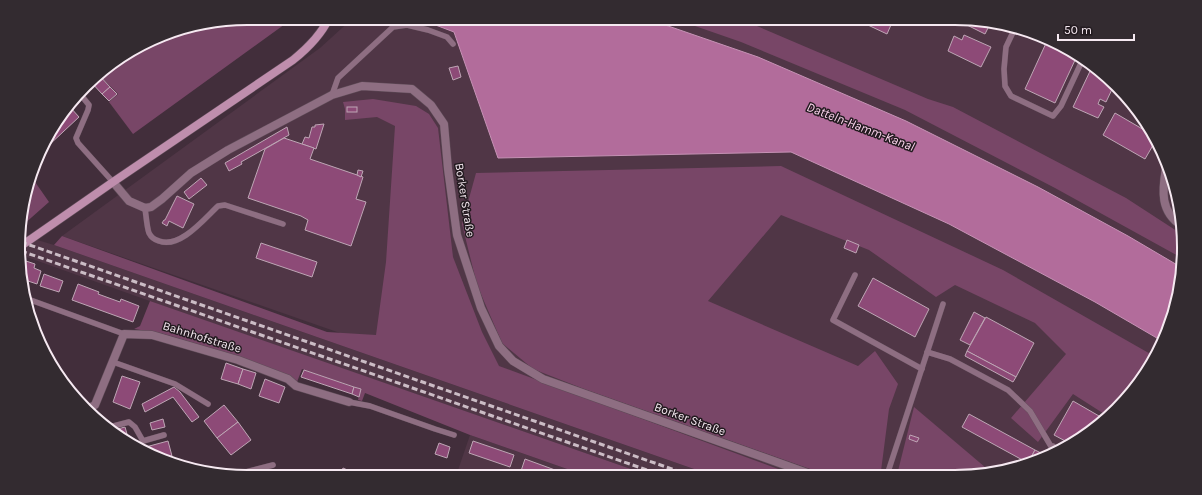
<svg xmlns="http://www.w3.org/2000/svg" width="1202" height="495" font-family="Karla,sans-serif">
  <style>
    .built { fill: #503646 }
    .green { fill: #784667 }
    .water { fill: #b26c9b; stroke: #c692b5 }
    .building { fill: #8d4a77; stroke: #bea6b5 }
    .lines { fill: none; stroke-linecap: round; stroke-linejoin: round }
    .lane-casing { stroke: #5f4c58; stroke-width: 6 }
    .street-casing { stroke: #5f4c58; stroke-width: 9 }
    .secondary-casing { stroke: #5f4c58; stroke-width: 9 }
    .lane { stroke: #8e6e82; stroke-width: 5.5 }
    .street { stroke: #8e6e82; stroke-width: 8 }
    .secondary { stroke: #bf8ead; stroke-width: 8 }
    .rail { stroke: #cbbcc5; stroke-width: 3; stroke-dasharray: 6 3; stroke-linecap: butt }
    .labels { text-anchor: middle; stroke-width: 3; stroke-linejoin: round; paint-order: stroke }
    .street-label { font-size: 12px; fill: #f6e9f1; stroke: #221a1f }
    .water-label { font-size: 13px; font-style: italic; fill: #fcd4ed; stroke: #221a1f }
    .rim { fill: none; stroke: #f6e9f1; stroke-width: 2 }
  </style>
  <rect width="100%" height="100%" fill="#422e3b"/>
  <g class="built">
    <path d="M353,18h601l74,12 78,45 54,71 23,86 -11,89 -27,54 -39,45 -63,39 -58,16 -235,1 -688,-240 258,-188z"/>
    <path d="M21,235l33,10 660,231h-63l-423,-147 -207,-74z"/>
    <path d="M470,435l117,41h-131z"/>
  </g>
  <g class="green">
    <path d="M248,18l44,1 -159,115 -24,-32 9,-8 -20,-20 76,-44z"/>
    <path d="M672,18h66l190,81 25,8 173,91 57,37 -3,22 -125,-69 -150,-78 -164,-68z"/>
    <path d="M373,99l43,7 13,8 9,14 15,129 29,75 17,34 298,110h-83l-660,-231 8,-9 265,96 49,3 10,-73 9,-136 -18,-9 -32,3v-11l-2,-7z"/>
    <path d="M781,166l222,104 151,86 -9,19 -36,42 -36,-23 -35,48 -27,-24 55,-64 -31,-31 -80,-38 -19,12 -67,-47 -88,-35 -73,86 150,65 17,-15 23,33 -9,25 -8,62 -9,4h-45l-243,-86 -51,-20 -31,-26 -25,-58 -15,-61 14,-51z"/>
    <path d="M33,179l16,23 -26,23 -3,5v-13z"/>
    <path d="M150,301l501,175h-64l-117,-41 -105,-42 -3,8 -4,-1 3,-11 -57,-19 -2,-1 -5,13 -63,-27 -74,-22 -26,-4 6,-3z"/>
    <path d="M914,407l78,66 -7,2h-88z"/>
  </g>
  <path class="water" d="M417,18h228l113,39 148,64 132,66 90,49 51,30 -7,55 -10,20 -67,-39 -146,-78 -158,-72 -293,6 -44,-126z"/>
  <g class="building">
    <path d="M853,18h41l-7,16z"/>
    <path d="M967,20l23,4 -5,10 -20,-10z"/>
    <path d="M964,35l27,12 -10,20 -33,-16 6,-15 8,4z"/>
    <path d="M1047,41l29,17 -21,45 -30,-14z"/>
    <path d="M458,66l3,11 -8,3 -4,-12z"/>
    <path d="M1092,67l14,8 8,10 -8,17 -6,-3 -2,5 6,3 -6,11 -25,-11z"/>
    <path d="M98,74l12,13 -8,7 -11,-12z"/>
    <path d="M110,87l7,7 -8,7 -7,-7z"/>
    <path d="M70,107l9,10 -31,29 -3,-3 4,-10z"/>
    <rect x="347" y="107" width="10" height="5"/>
    <path d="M1115,113l36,21 5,6 -11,19 -42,-24z"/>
    <path d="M324,124l-8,25 -14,-5 3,-7 4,1 3,-11h3v-2z"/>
    <path d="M287,127l2,8 -48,27 1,2 -13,7 -4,-8z"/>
    <path d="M284,138l30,10 -4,11 53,18 -7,22 10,3 -15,44 -46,-16 3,-10 -7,-4 -53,-18 17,-49z"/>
    <path d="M358,170l5,1 -2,6 -4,-2z"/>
    <path d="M201,178l6,7 -18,14 -5,-7z"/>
    <path d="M177,196l17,8 -11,24 -14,-7 -2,5 -5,-3 2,-3h1z"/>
    <path d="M847,240l12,5 -3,8 -12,-5z"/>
    <path d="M261,243l56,19 -5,15 -56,-19z"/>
    <path d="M26,261l9,3 -1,4 7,3 -4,13 -15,-5 2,-5 -2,-1z"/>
    <path d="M44,274l19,7 -4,11 -19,-6z"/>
    <path d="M873,278l56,31 -14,28 -57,-31z"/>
    <path d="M78,284l21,8 -1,2 22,8 1,-3 18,7 -6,16 -61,-22z"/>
    <path d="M974,312l11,6 -15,27 -10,-5z"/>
    <path d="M986,317l48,26 -18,34 -49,-26z"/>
    <path d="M967,351l49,26 -3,5 -48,-26z"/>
    <path d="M226,363l17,6 -5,15 -17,-5z"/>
    <path d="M243,369l13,4 -5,16 -13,-5z"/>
    <path d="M304,370l50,17 -2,7 -51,-17z"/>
    <path d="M122,376l18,6 -10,27 -17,-7z"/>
    <path d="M265,379l20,8 -6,16 -20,-7z"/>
    <path d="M174,387l6,5 19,25 -7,5 -19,-25 -28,15 -3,-8z"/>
    <path d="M354,387l7,2 -2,8 -7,-3z"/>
    <path d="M1073,401l33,19 -37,23 -15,-8z"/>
    <path d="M224,405l14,17 -21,16 -13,-17z"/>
    <path d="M969,414l66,36 -7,13 -66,-36z"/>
    <path d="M163,419l2,8 -13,3 -2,-7z"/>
    <path d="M238,422l13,18 -20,15 -14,-17z"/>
    <path d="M125,427l4,14 -19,-10z"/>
    <path d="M910,435l9,3 -2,4 -8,-3z"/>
    <path d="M168,441l4,15 -9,3 -21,-11z"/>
    <path d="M473,441l41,14 -4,12 -41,-14z"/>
    <path d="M439,443l11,4 -3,11 -12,-4z"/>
    <path d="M1035,450l8,4 -4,6 -11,3z"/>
    <path d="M525,459l41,15 -1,2h-28l-16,-5z"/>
    <path d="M343,468l11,5 -1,4h-14z"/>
  </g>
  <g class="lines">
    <g class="lane-casing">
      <g id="lane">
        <path d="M1015,28l-9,19 -2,22 1,17 6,10 42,20 8,-10 21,-45"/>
        <path d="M80,94l9,11 -1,5 -12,28 2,5 35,39"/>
        <path d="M332,95l6,-17 55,-51 14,-2 21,5 19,7 6,7"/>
        <path d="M145,208c1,7 2,20 4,25 2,4 6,7 10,8 21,8 45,-22 59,-35l7,-1 58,19"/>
        <path d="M855,275l-22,45 89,49"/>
        <path d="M25,298l99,36"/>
        <path d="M927,352l23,7 58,31 22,21 22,37"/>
        <path d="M113,362l62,22 33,20"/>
        <path d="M349,402l21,4 65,23 19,6"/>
        <path d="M106,428l23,-6 6,5 8,14 21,-6"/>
        <path d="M1049,455l4,-9"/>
        <path d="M234,475l39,-10"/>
        <path d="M887,475l56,-171"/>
      </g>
    </g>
    <g class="street-casing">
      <g id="street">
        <path d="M1166,168c-4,23 -6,44 16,58"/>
        <path d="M113,182l16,19 16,7 6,-1 11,-8 29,-26 37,-23 104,-55 30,-9 50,3 19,16 13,19 4,45 9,66 24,73 18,38 14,15 30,18 270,96"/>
        <path d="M89,408l6,-3 29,-71 28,1 86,25 50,19 8,7 53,16"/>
      </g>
    </g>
    <g class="secondary-casing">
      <path id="secondary" d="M21,246l92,-64 180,-122c15,-12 28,-25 36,-42"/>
    </g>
    <use href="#lane" class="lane"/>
    <use href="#street" class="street"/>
    <use href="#secondary" class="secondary"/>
    <g class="rail">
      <path d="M21,242l671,234"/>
      <path d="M21,251l643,225"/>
    </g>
  </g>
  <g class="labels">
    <g class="street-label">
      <text transform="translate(465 200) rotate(81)" y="4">Borker Straße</text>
      <text transform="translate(202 337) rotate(17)" y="4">Bahnhofstraße</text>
      <text transform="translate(690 419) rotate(20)" y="4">Borker Straße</text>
    </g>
    <g class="water-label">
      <text transform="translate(861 126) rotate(21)" y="5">Datteln-Hamm-Kanal</text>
    </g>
  </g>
  <path d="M0 0H1202V495H0ZM247 25H955A222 222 0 0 1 1177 247V248A222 222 0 0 1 955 470H247A222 222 0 0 1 25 248V247A222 222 0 0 1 247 25Z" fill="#332b30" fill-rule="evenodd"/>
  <path class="rim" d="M247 25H955A222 222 0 0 1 1177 247V248A222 222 0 0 1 955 470H247A222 222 0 0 1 25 248V247A222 222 0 0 1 247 25Z"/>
  <path d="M1058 34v6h76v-6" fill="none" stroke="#f6e9f1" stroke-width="2"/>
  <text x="1064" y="34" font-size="12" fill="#f6e9f1" stroke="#221a1f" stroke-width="3" paint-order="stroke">50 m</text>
</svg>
